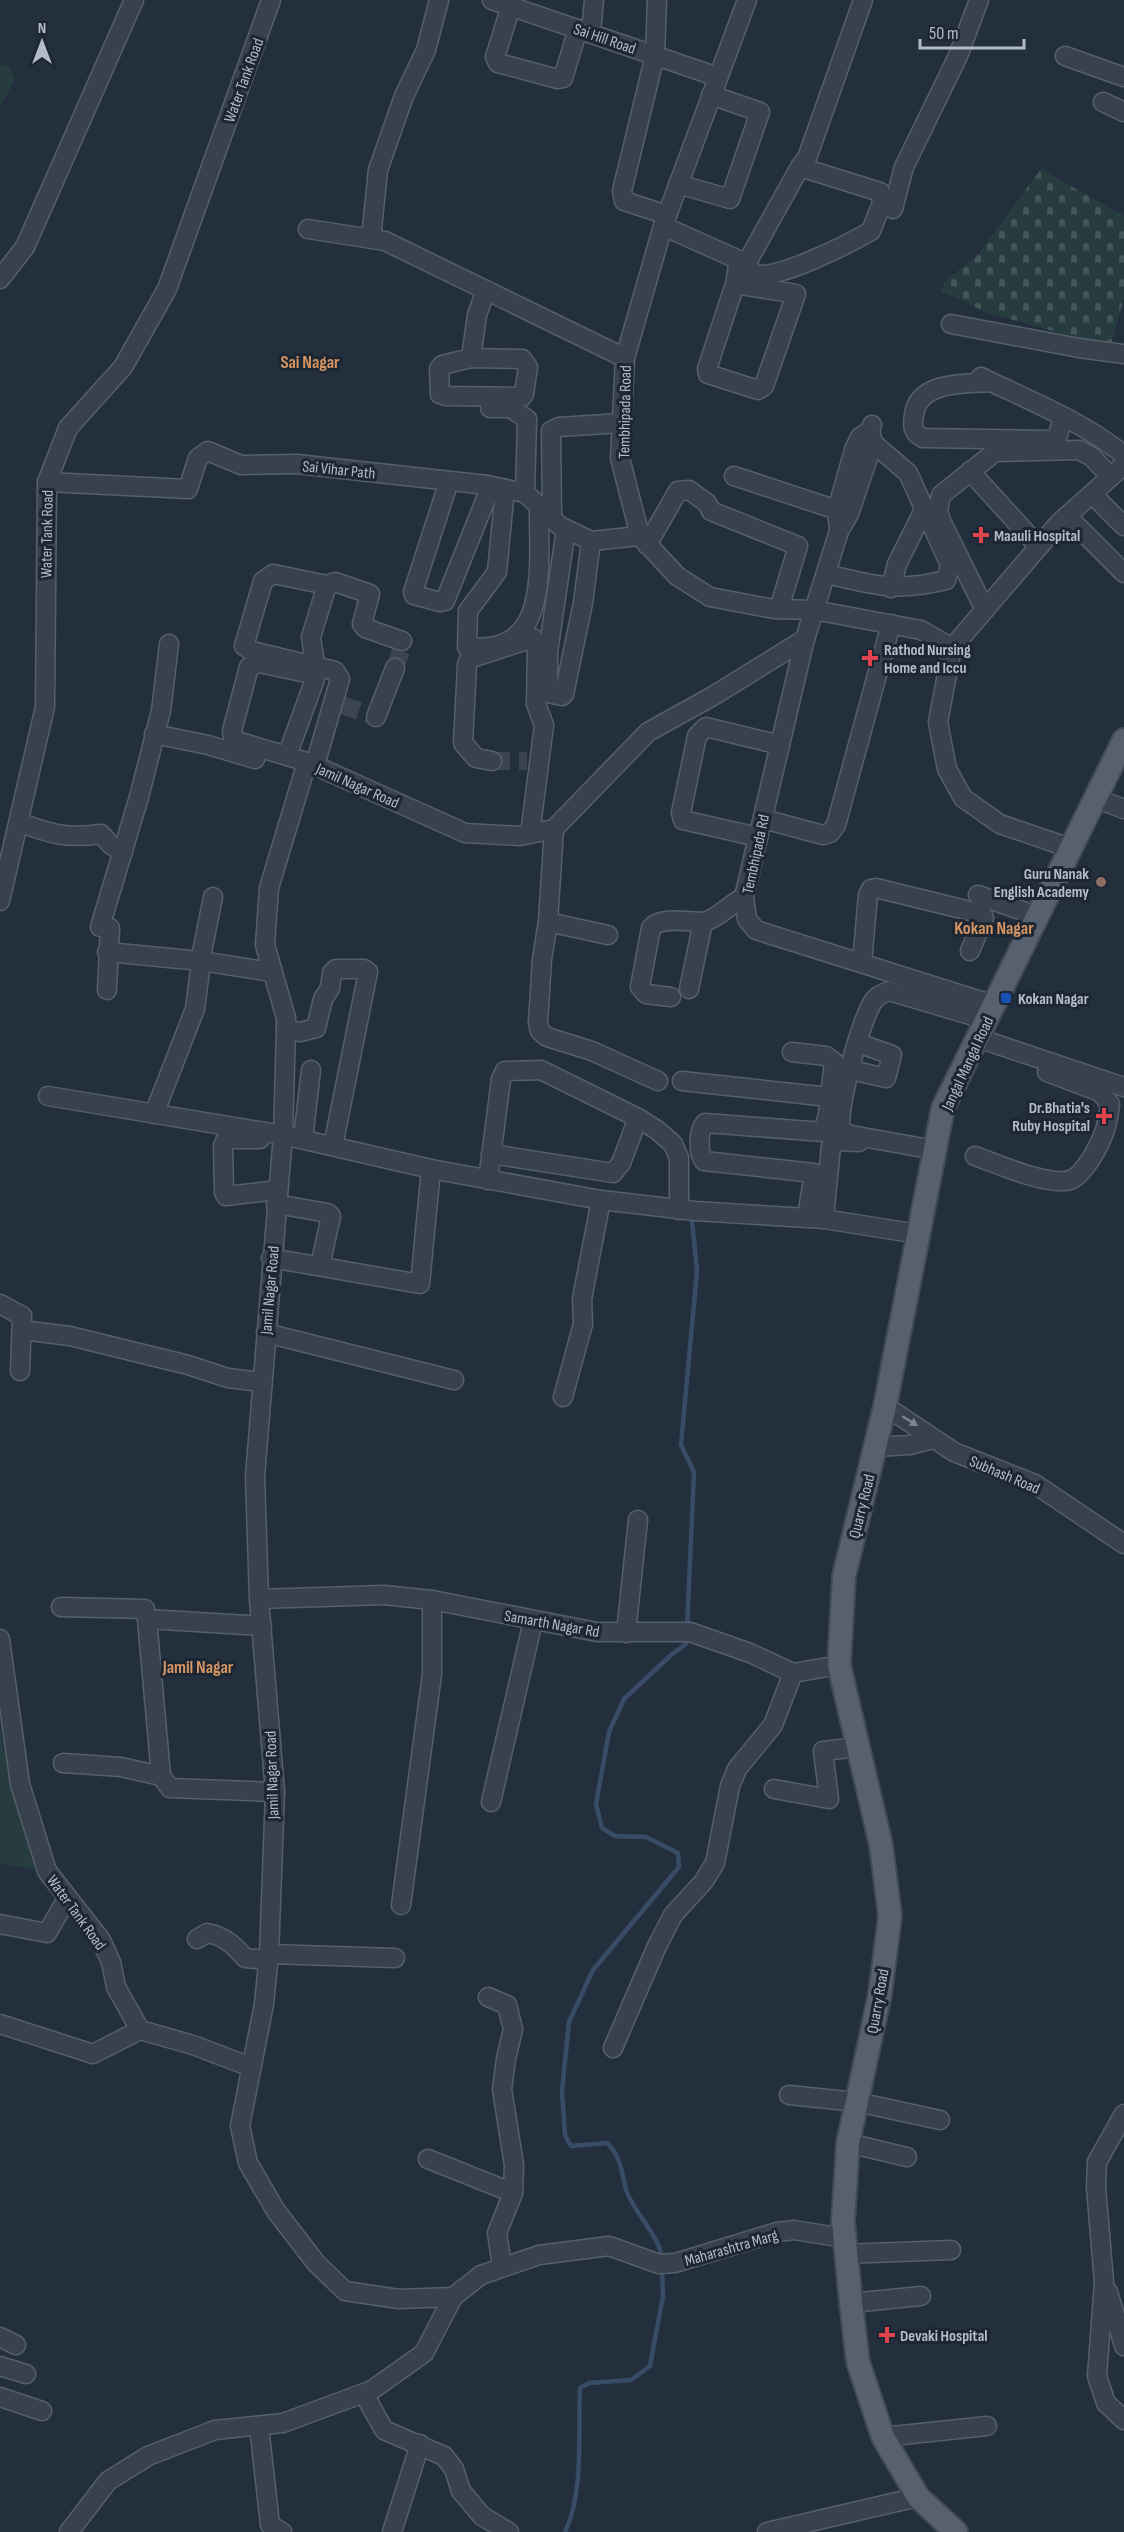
<svg xmlns="http://www.w3.org/2000/svg" width="1124" height="2532" font-family="'Sofia Sans Condensed',sans-serif">
  <style>
    .green { fill: #263c3f }
    .cemetery { fill: url(#cemetery-stones) }
    .lines { fill: none; stroke-linecap: round; stroke-linejoin: round }
    .stream { stroke: #394c67; stroke-width: 4.5 }
    .minor-tunnel { stroke: #3a4453; stroke-width: 18; stroke-dasharray: 18 9; stroke-linecap: butt }
    .minor-casing { stroke: #565f6c; stroke-width: 21 }
    .major-casing { stroke: #414a57; stroke-width: 26 }
    .minor { stroke: #38414e; stroke-width: 18 }
    .major { stroke: #56606e; stroke-width: 22 }
    .oneway { fill: #7c8592 }
    .health-dot { fill: #e0444e; stroke: #1d2633; stroke-width: 2 }
    .education-dot { fill: #8d6e63; stroke: #1d2633; stroke-width: 2 }
    .transit-dot { fill: #1a4fb4; stroke: #1d2633; stroke-width: 2 }
    .labels { text-anchor: middle; stroke-width: 6; stroke-linejoin: round; paint-order: stroke }
    .street-label { font-size: 16px; fill: #b4bcc9; stroke: #1d2633 }
    .poi-label { font-size: 16px; font-weight: bold; fill: #b4bcc9; stroke: #1d2633; text-anchor: start }
    .neighbourhood-label { font-size: 18px; font-weight: bold; fill: #d59563; stroke: #1d2633 }
  </style>
  <defs>
    <pattern id="cemetery-stones" width="16" height="16" patternUnits="userSpaceOnUse" patternTransform="scale(1.5)"><rect width="16" height="16" fill="#263c3f"/><path d="M2 7V4a2 2 0 0 1 4 0v3zM10 15v-3a2 2 0 0 1 4 0v3z" fill="#435659"/></pattern>
  </defs>
  <rect width="100%" height="100%" fill="#242f3e"/>
  <g class="green">
    <path d="M0,65l10,2 5,13 -15,27z"/>
    <path d="M0,1720l4,31 33,119 -37,-6z"/>
  </g>
  <path class="cemetery" d="M1041,169l83,47v82l-14,49 -122,-34 -47,-22 4,-10 32,-25z"/>
  <g class="lines">
    <g class="stream">
      <path d="M687,1629l7,-157 -13,-27 16,-174 -5,-50"/>
      <path d="M662,2259c-1,-22 -30,-48 -36,-70 -5,-18 -5,-33 -19,-46l-36,3 -6,-11 -3,-44 7,-69 24,-52 86,-103 -1,-14 -32,-16 -31,-1 -13,-8 -6,-24 13,-72 15,-33 47,-44 15,-11v-7"/>
      <path d="M565,2532c19,-39 13,-100 15,-144l9,-5 42,-3 19,-14 13,-70 -1,-29"/>
    </g>
    <g class="minor-tunnel">
      <path d="M395,668l8,-23 -1,-4"/>
      <path d="M342,705l34,12"/>
      <path d="M492,761h35"/>
    </g>
    <g class="minor-casing">
      <g id="minor">
        <path d="M492,0l226,77"/>
        <path d="M657,0l-2,55 -33,136 2,10 43,14"/>
        <path d="M747,0l-84,226 -38,132 -5,100 20,78 37,40 33,21 64,12 40,1 107,20 31,18"/>
        <path d="M511,6l-16,51 3,6 60,16 5,-1 15,-49"/>
        <path d="M591,33l3,-33"/>
        <path d="M1065,56l59,21"/>
        <path d="M1103,102l21,10"/>
        <path d="M800,167l80,25 2,11 -11,28c-19,11 -95,50 -114,43 -4,-1 -8,-6 -12,-8l55,-99 7,-9 56,-158"/>
        <path d="M678,184l52,15 30,-87 -49,-17"/>
        <path d="M893,209l11,-42 54,-111 21,-56"/>
        <path d="M663,226l76,34 6,6"/>
        <path d="M308,229l77,12 240,117"/>
        <path d="M371,239l7,-69 26,-74 22,-46 13,-50"/>
        <path d="M0,279l25,-32 109,-247"/>
        <path d="M735,284l61,10 -32,92 -6,4 -50,-16 -1,-5 28,-85 4,-24"/>
        <path d="M951,324l128,24 45,6"/>
        <path d="M471,358l51,1 6,8 -4,27 -2,3 -76,-1 -6,-2 -1,-25 3,-4z"/>
        <path d="M471,358l6,-43 9,-25"/>
        <path d="M981,377c49,24 101,44 143,78"/>
        <path d="M991,382c-27,2 -73,-1 -77,33 -2,12 -1,18 9,23l128,2 6,-2 6,-21"/>
        <path d="M490,408h20l17,11 -2,74"/>
        <path d="M970,471l69,76"/>
        <path d="M734,476l103,34"/>
        <path d="M449,481l-36,111 1,3 26,7 5,-1 46,-115"/>
        <path d="M47,482l141,7 10,-31 10,-7 33,14 56,-1 190,21 38,8 35,33 31,15 49,-5"/>
        <path d="M505,489l-8,83 -29,39 -1,36c86,10 71,-84 72,-141"/>
        <path d="M1092,494l32,32"/>
        <path d="M1067,516l57,57"/>
        <path d="M552,518l-1,-87 8,-4 63,-4"/>
        <path d="M566,529l-18,123v41l14,3 2,-2 19,-91 8,-62"/>
        <path d="M839,531l-2,-21 17,-60 6,-13 10,-6"/>
        <path d="M647,545l31,-54 11,-1 18,13 4,8 87,35 -19,63"/>
        <path d="M827,574c48,12 71,18 119,6l4,-15 -42,-92 -35,-30"/>
        <path d="M891,588l6,-24 28,-56"/>
        <path d="M985,610l-44,-89 -3,-11 3,-15 54,-43 84,-2 13,7 19,20"/>
        <path d="M805,639l-61,258 3,22 9,11 238,75"/>
        <path d="M315,664l-4,-27 16,-52"/>
        <path d="M376,717l19,-49"/>
        <path d="M154,734l54,11 47,14"/>
        <path d="M287,756l28,-77 -4,-5 -52,-11 -10,4 -17,64 1,6 4,4 70,21"/>
        <path d="M492,761l-16,-3 -13,-15 4,-78 2,-6 64,-21 4,10 -1,56 8,21 -14,109"/>
        <path d="M315,765l25,-86 -5,-8 -83,-20 -8,-5 19,-65 10,-7 54,11 8,-3 35,12 -8,30 3,4 37,13"/>
        <path d="M1095,798l29,11"/>
        <path d="M763,819l60,16 7,-2 6,-8 55,-201"/>
        <path d="M19,822c31,12 48,17 82,12l10,11 12,7"/>
        <path d="M554,829l-6,93 60,13"/>
        <path d="M758,837l-75,-17 -2,-7 16,-77 9,-9 74,18"/>
        <path d="M1070,848l-70,-24 -37,-26 -16,-29 -9,-47 14,-74 107,-125 65,-58"/>
        <path d="M978,895l59,21"/>
        <path d="M0,901l45,-194 2,-225 21,-54 55,-61 44,-78 104,-289"/>
        <path d="M548,922l-6,37 -4,64 2,8 7,6 45,14 66,30"/>
        <path d="M107,952l94,9 70,11"/>
        <path d="M862,963l6,-68 3,-6 5,-1 106,26 2,4 -14,33"/>
        <path d="M689,989l14,-67c11,-1 29,-19 41,-25"/>
        <path d="M107,990l3,-62 -10,-1 39,-130 22,-86 8,-67"/>
        <path d="M671,997l-25,-3 -6,-7 11,-59c10,-12 37,-6 52,-6"/>
        <path d="M286,1030l14,2 16,-4 7,-29 7,-11 2,-15 4,-4h28l4,3 -35,174"/>
        <path d="M978,1038l146,49"/>
        <path d="M792,1052l34,4 8,6 -6,52 -5,18 -118,-9c-7,8 -7,29 -1,38l110,12 -7,44"/>
        <path d="M851,1070l35,8 6,-23 -34,-12"/>
        <path d="M682,1081l147,16"/>
        <path d="M48,1096l235,39 148,34 170,31 94,11 129,8 94,15"/>
        <path d="M154,1114l41,-105 8,-62 10,-50"/>
        <path d="M260,1139h-34l-3,7 1,46 2,4 52,-6"/>
        <path d="M303,1139l8,-69"/>
        <path d="M935,1150l-84,-15 -11,-5c-1,-29 18,-99 31,-125 4,-8 10,-11 18,-14l98,29"/>
        <path d="M491,1154l122,19 8,-10 17,-45"/>
        <path d="M975,1156c20,7 74,31 95,24 9,-3 17,-15 22,-23 11,-18 16,-32 18,-53l-10,-12 -53,-20 3,-9"/>
        <path d="M488,1180l13,-101 4,-8 36,-1 97,48 19,12 16,14 6,14v52"/>
        <path d="M276,1204l52,9 3,3 -11,50"/>
        <path d="M824,1219l7,-73 6,-5 22,1"/>
        <path d="M271,1258l149,26 11,-115"/>
        <path d="M0,1304l22,12 -2,55"/>
        <path d="M22,1330l48,6 118,29 40,13 33,4"/>
        <path d="M266,1333l188,47"/>
        <path d="M563,1397l20,-73 -1,-25 19,-99"/>
        <path d="M885,1406l69,46 81,32 89,60"/>
        <path d="M876,1447l34,-2 23,-6"/>
        <path d="M259,1599l125,-4 48,5 165,32h93l60,21 43,20 46,-8"/>
        <path d="M61,1607l84,2 2,10 115,7"/>
        <path d="M147,1619l14,157 9,12 105,4"/>
        <path d="M626,1633l12,-113"/>
        <path d="M0,1639l20,145 27,87 54,69 10,22 5,25 24,43 53,15 58,22"/>
        <path d="M63,1763l58,4 40,9"/>
        <path d="M774,1789l55,10 -6,-48 35,-4"/>
        <path d="M491,1802l42,-181"/>
        <path d="M401,1905l31,-231v-74"/>
        <path d="M0,1924l47,9 20,-34"/>
        <path d="M197,1939l10,-6c17,3 27,12 38,25l24,2"/>
        <path d="M269,1954l126,4"/>
        <path d="M488,1997l19,8 6,24 -7,30 -4,30 12,76 -1,28 -16,40 5,33"/>
        <path d="M0,2024l93,30 47,-24"/>
        <path d="M613,2048l44,-102 16,-31 31,-34 11,-18 15,-77 7,-17 36,-44 20,-52"/>
        <path d="M789,2095l68,7 83,18"/>
        <path d="M1124,2114l-27,48 -1,25 8,95 -7,94 9,27 18,17"/>
        <path d="M848,2143l59,14"/>
        <path d="M428,2159l85,34"/>
        <path d="M845,2254l106,-4"/>
        <path d="M1108,2292l16,54"/>
        <path d="M453,2297l-54,2 -54,-8 -29,-28 -40,-52 -28,-48 -8,-37 24,-122 5,-50 6,-162 -16,-193 -4,-123 28,-341 3,-105v-12l-21,-73 4,-57 38,-126 158,71 55,3 34,-7 94,-97 65,-36 92,-57 34,-108 10,-17 24,-71 -3,-12 2,-6"/>
        <path d="M851,2303l70,-7"/>
        <path d="M0,2337l16,8"/>
        <path d="M0,2366l26,8"/>
        <path d="M364,2394l20,36 60,26 10,13 7,22 21,25 27,16"/>
        <path d="M0,2397l42,14"/>
        <path d="M259,2426l11,99 12,7"/>
        <path d="M883,2437l104,-11"/>
        <path d="M69,2532l39,-51 40,-25 67,-26 68,-7 89,-33 52,-37 29,-56 28,-22 58,-20 70,-9 50,18 16,-1 102,-31 17,-2 50,8"/>
        <path d="M392,2532l28,-88"/>
        <path d="M767,2532l151,-35"/>
      </g>
    </g>
    <g class="major-casing">
      <path id="major" d="M956,2532l-38,-35 -35,-60 -25,-75 -7,-59 -8,-81 5,-79 32,-149 10,-78 -9,-71 -42,-180 5,-89 41,-170 58,-298 181,-368"/>
    </g>
    <use href="#minor" class="minor"/>
    <use href="#major" class="major"/>
  </g>
  <defs><path id="oneway-solid" d="M-6-.8H1V-3.2L6.5 0L1 3.2V.8H-6Z" transform="scale(1.5)"/></defs>
  <use class="oneway" href="#oneway-solid" transform="translate(910 1421) rotate(32)"/>
  <g class="health-dot">
    <path d="M978 526h6v6h6v6h-6v6h-6v-6h-6v-6h6z"/>
    <path d="M867 649h6v6h6v6h-6v6h-6v-6h-6v-6h6z"/>
    <path d="M1101 1107h6v6h6v6h-6v6h-6v-6h-6v-6h6z"/>
    <path d="M884 2326h6v6h6v6h-6v6h-6v-6h-6v-6h6z"/>
  </g>
  <circle class="education-dot" cx="1101" cy="882" r="6"/>
  <rect class="transit-dot" x="1000" y="992" width="12" height="12" rx="3"/>
  <g class="labels">
    <g class="street-label">
      <text transform="translate(605 38) rotate(19)" y="6">Sai Hill Road</text>
      <text transform="translate(243 80) rotate(-70)" y="6">Water Tank Road</text>
      <text transform="translate(624 412) rotate(-89)" y="6">Tembhipada Road</text>
      <text transform="translate(339 469) rotate(6)" y="6">Sai Vihar Path</text>
      <text transform="translate(46 534) rotate(-89)" y="6">Water Tank Road</text>
      <text transform="translate(358 785) rotate(24)" y="6">Jamil Nagar Road</text>
      <text transform="translate(755 854) rotate(-78)" y="6">Tembhipada Rd</text>
      <text transform="translate(967 1063) rotate(-65)" y="6">Jangal Mangal Road</text>
      <text transform="translate(269 1290) rotate(-85)" y="6">Jamil Nagar Road</text>
      <text transform="translate(1005 1474) rotate(23)" y="6">Subhash Road</text>
      <text transform="translate(861 1506) rotate(-76)" y="6">Quarry Road</text>
      <text transform="translate(552 1623) rotate(10)" y="6">Samarth Nagar Rd</text>
      <text transform="translate(271 1775) rotate(-92)" y="6">Jamil Nagar Road</text>
      <text transform="translate(77 1912) rotate(54)" y="6">Water Tank Road</text>
      <text transform="translate(877 2001) rotate(-80)" y="6">Quarry Road</text>
      <text transform="translate(731 2247) rotate(-16)" y="6">Maharashtra Marg</text>
    </g>
    <g class="poi-label">
      <text x="994" y="541">Maauli Hospital</text>
      <text x="884" y="655">Rathod Nursing<tspan x="884" dy="18">Home and Iccu</tspan></text>
      <text x="1089" y="879" text-anchor="end">Guru Nanak<tspan x="1089" dy="18">English Academy</tspan></text>
      <text x="1018" y="1004">Kokan Nagar</text>
      <text x="1090" y="1113" text-anchor="end">Dr.Bhatia's<tspan x="1090" dy="18">Ruby Hospital</tspan></text>
      <text x="900" y="2341">Devaki Hospital</text>
    </g>
    <g class="neighbourhood-label">
      <text x="310" y="368">Sai Nagar</text>
      <text x="994" y="934">Kokan Nagar</text>
      <text x="198" y="1673">Jamil Nagar</text>
    </g>
  </g>
  <g transform="translate(42 42)" stroke="#1d2633" stroke-width="4.5" paint-order="stroke">
  <path d="M0-4.5L10 22L0 15L-10 22Z" fill="#b4bcc9"/>
  <text y="-9" font-size="16" font-weight="bold" text-anchor="middle" fill="#b4bcc9">N</text>
  </g>
  <path d="M920 39v9h104v-9" fill="none" stroke="#b4bcc9" stroke-width="3"/>
  <text x="929" y="39" font-size="18" fill="#b4bcc9" stroke="#1d2633" stroke-width="4.5" paint-order="stroke">50 m</text>
</svg>
